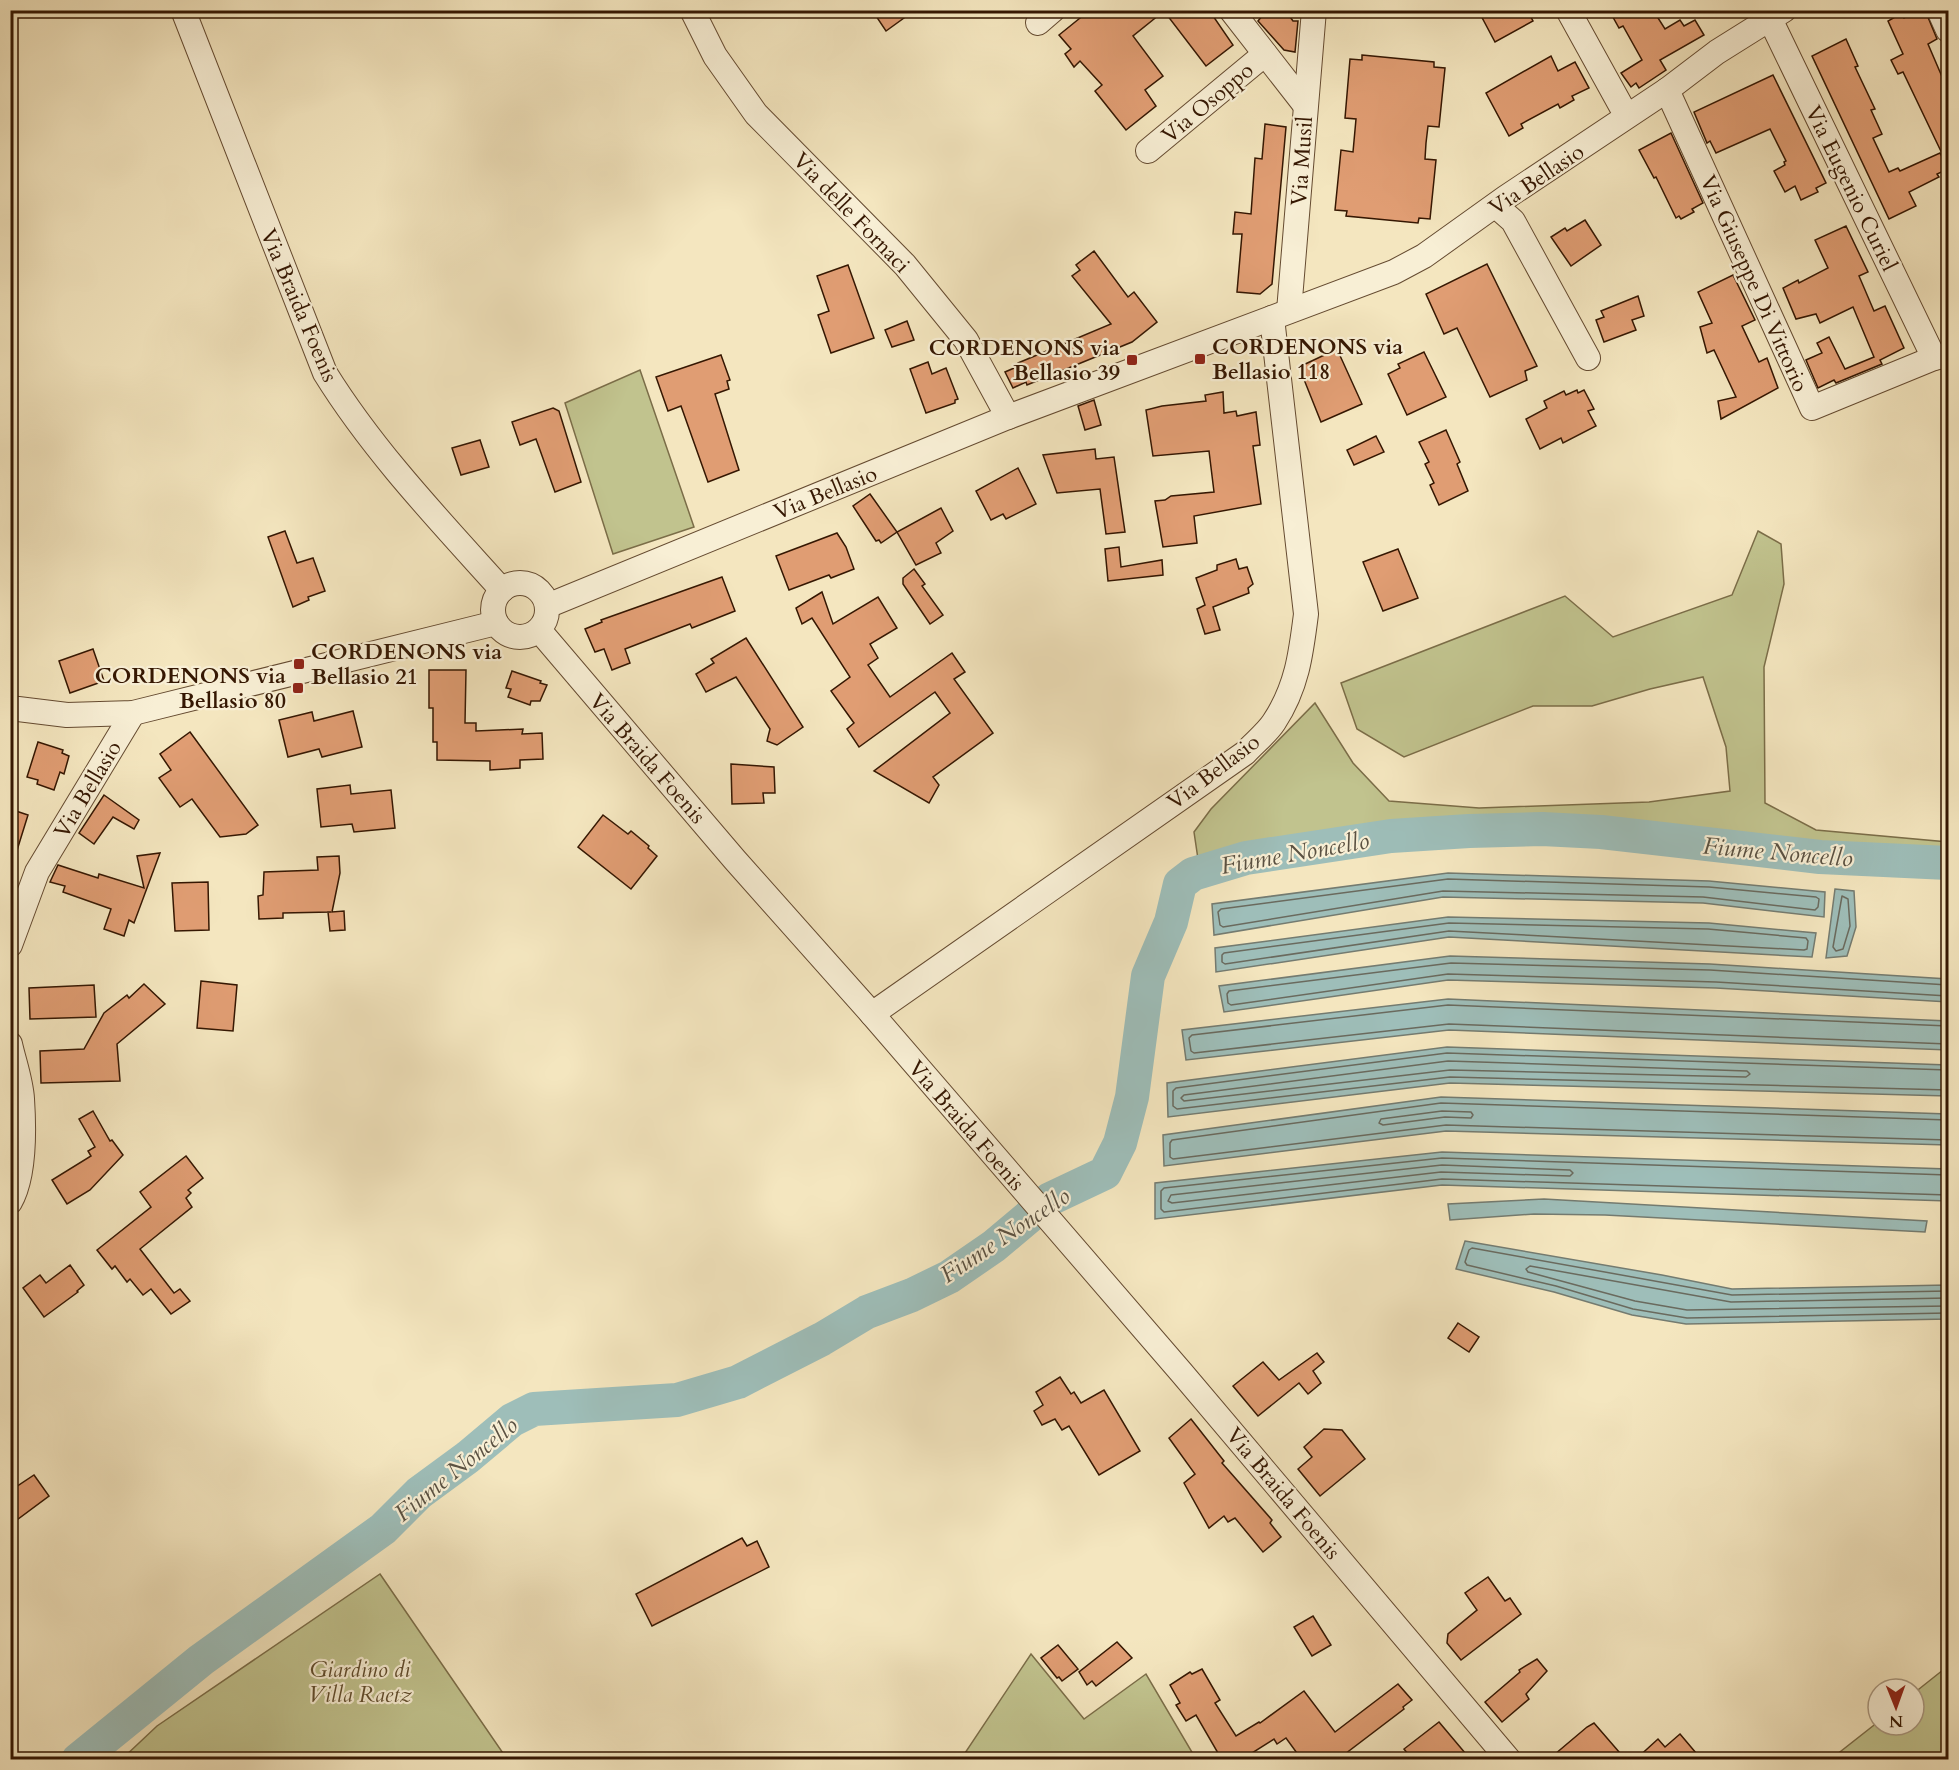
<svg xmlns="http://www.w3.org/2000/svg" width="1959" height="1770" font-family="Cardo,serif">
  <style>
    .green { fill: #c1c38e; stroke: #7b6d48; stroke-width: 1.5 }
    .water { fill: #9ebeb9; stroke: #747b70; stroke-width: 1.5 }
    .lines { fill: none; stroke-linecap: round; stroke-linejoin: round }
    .shore { stroke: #6a6a5e; stroke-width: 1.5 }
    .river { stroke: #9ebeb9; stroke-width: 34 }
    .building { fill: #e09d73; stroke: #351702; stroke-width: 1.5 }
    .minor-casing { stroke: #654b31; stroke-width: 26 }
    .minor { stroke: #f8efd5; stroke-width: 24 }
    .poi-dot { fill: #8f2418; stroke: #f8efd5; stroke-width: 2 }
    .labels { text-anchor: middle; stroke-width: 4.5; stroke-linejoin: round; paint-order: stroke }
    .street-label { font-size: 22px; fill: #351702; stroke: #f8efd5 }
    .poi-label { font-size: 22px; font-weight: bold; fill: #351702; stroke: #f8efd5; text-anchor: start }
    .park-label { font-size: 22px; font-style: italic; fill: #5f4b2c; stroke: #f8efd5 }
    .water-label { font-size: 24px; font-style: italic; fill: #5a5142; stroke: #f8efd5 }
  </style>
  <rect width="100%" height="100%" fill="#f4e6bf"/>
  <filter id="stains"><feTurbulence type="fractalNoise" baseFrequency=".00333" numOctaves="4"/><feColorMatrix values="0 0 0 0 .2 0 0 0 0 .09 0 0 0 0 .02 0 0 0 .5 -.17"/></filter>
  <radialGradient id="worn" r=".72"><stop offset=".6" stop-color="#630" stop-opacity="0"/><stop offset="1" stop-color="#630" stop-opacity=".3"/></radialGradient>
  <g class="green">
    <path d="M640,370l54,157 -81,27 -48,-151z"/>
    <path d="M1758,531l23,13 3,40 -20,83 1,136 51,27 132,12v21l-128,-6 -219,-25 -59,-3 -73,2 -78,5 -145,22 -31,8 -17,-7 -4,-27 17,-23 104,-106 38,60 36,38 90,7 170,-6 81,-11 -4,-44 -23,-70 -53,12 -58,17h-59l-129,51 -47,-28 -16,-46 224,-87 48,41 119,-42z"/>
    <path d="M380,1574l127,185h-385l35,-33z"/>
    <path d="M1031,1654l53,65 62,-45 50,85h-235z"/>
    <path d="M1948,1666v93h-117l47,-37v3h36v-32z"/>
  </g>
  <g class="water">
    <path d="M1448,873l261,8 116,11 -1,25 -121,-14 -260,-6 -229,38 -2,-31z"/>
    <path d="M1835,889l19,2 2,36 -9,29 -21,2z"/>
    <path d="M1448,917l261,6 107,10 -4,24 -363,-20 -233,35 -1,-24z"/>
    <path d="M1450,956l260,8 238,15v23l-232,-14 -268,-8 -224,32 -5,-26z"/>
    <path d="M1448,999l500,22v29l-499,-20 -263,30 -4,-30z"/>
    <path d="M1447,1047l501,18v31l-498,-13 -282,34 -1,-34z"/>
    <path d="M1441,1097l507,17v31l-502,-14 -282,35 -1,-31z"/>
    <path d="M1442,1152l506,17v32l-506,-16 -287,34v-36z"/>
    <path d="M1544,1199l383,22 -2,11 -320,-17 -71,-1 -84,6 -2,-16z"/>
    <path d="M1465,1241l197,34 70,14 216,-4v34l-262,5 -54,-9 -78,-23 -98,-23z"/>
  </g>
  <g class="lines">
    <g class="shore">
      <path d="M1448,879l261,8 107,10 3,2 -1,8 -3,3 -112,-13 -260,-6 -220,36 -3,-2 -2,-13 3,-3z"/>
      <path d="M1842,896l6,3 2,27 -7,23 -7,2 -3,-4z"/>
      <path d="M1449,923l259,6 98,9 2,3 -1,8 -3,1 -355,-19 -224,33 -3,-2v-7l2,-2z"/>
      <path d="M1948,985l-238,-15 -259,-7 -222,28 -2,3 1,9 3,2 217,-31 268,8 232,14"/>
      <path d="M1948,1026l-500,-21 -256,30 -3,3 2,13 3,2 255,-29 499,20"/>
      <path d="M1448,1061l299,10 3,3 -4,3 -296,-7 -266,31 -3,-3 3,-3z"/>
      <path d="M1948,1070l-501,-17 -271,35 -3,3v15l4,3 273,-32 498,13"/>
      <path d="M1442,1111l29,1 2,3 -2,3 -26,-1 -62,8 -4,-2 2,-4z"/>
      <path d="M1948,1120l-507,-17 -269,37 -2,3v14l3,2 273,-34 502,15"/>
      <path d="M1442,1165l128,5 3,3 -3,3 -129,-4 -269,31 -4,-2 3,-6z"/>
      <path d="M1948,1175l-506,-17 -278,30 -3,3v18l3,3 278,-33 506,16"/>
      <path d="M1948,1291l-216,4 -260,-47 -3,2 -4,12 2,3 89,21 77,23 54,9 261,-5"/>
      <path d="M1948,1298l-217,4 -201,-36 -4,3 2,3 107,29 52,9 261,-4"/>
    </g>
    <path class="river" d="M78,1760l123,-100 182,-131 36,-36 49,-36 44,-37 22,-11 143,-9 61,-18 84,-43 45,-27 45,-17 37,-18 45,-31 56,-47 55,-26 15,-30 12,-46 16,-121 23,-54 9,-38 13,-10 53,-16 145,-22 78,-5 73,-2 59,3 219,25 128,6"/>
  </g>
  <g class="building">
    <path d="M872,10h43l-29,21z"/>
    <path d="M1090,10h119l24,35 -27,21 -42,-55 -31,25 30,40 -18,14 11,16 -30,24 -31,-39 7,-6 -22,-24 -6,6 -9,-13 6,-5 -12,-14z"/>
    <path d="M1267,10h18l8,11h5l-3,31 -11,-2 -26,-29z"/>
    <path d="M1478,10h49l6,11 -38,21z"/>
    <path d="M1609,10h44l12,19 15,-9 4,6 11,-6 9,15 -44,25 6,10 -27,18 -3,-5 -5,4 -10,-14 21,-13 -19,-34 -4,2z"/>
    <path d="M1920,10h5l12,29 -9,5 15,35 5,-3v90l-45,-94 -5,2 -7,-14 12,-6 -15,-33 14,-8 2,5z"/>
    <path d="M1846,39l12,27 -3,1 20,42 -4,1 11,24 -9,4 16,34 9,-4 2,3 40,-18 8,16 -11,5 2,3 -30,15 7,14 -27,13 -77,-163z"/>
    <path d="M1362,55l72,7v5l11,1 -6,59 -11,-1 -2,17 -1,16 11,1 -6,59 -11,-1 -1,5 -72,-7 1,-5 -12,-1 6,-60 12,2 3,-33 -11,-1 5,-59 12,1z"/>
    <path d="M1551,56l7,15 17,-9 14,26 -17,8 2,4 -14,8 -2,-4 -37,20 2,4 -14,8 -23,-43z"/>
    <path d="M1773,75l53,108 -10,5 2,4 -17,8 -6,-14 -10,6 -11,-21 11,-6 -1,-3 2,-1 -16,-32 -54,24 -6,-12 -3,2 -13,-31z"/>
    <path d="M1265,124l21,3 -14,157 -12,10 -23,-2 5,-58h-9l2,-22 16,2 4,-56 7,1z"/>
    <path d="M1671,133l32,70 -11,6 2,3 -13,7 -2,-3 -3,2 -20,-41 -2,1 -15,-28z"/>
    <path d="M1585,220l16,25 -30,21 -20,-29 14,-9 2,3z"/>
    <path d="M1846,226l22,46 -9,4 15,35 11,-5 19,42 -24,12 2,4 -46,19 -2,-3 -16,8 -12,-28 16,-7 -5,-10 12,-6 16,32 29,-12 -21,-50 -33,16 -4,-9 -20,5 -13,-31 15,-8 1,3 29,-15 -13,-28z"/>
    <path d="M1094,251l34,46 6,-5 23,30 -25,20 -105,43 -1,-3 -13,6 -8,-16 14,-6 -1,-3 93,-39 -39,-48 8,-6 -4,-5z"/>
    <path d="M1487,264l50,102 -12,5 2,9 -37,17 -33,-69 -13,6 -18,-40z"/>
    <path d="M848,265l26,73 -43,15 -13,-38 11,-4 -12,-35z"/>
    <path d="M1733,275l22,45 -13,6 17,36 8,-4 11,30 -57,31 -3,-18 18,-4 -22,-47 -7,3 -7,-26 12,-4 -14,-31z"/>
    <path d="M1638,296l6,20 -12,4 4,10 -32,12 -8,-22 8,-3 -3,-6z"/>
    <path d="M907,321l7,19 -22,7 -7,-17z"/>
    <path d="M1337,349l25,55 -41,18 -22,-55z"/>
    <path d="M1424,352l22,45 -39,18 -19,-41 12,-6 -2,-4z"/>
    <path d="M721,355l9,25 -3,1 2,8 -14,5 24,76 -31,12 -27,-76 -13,5 -12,-34z"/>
    <path d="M928,362l4,12 14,-6 12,31 -3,1v3l-29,10 -16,-44z"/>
    <path d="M1577,390l1,3 6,-3 10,19 -6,2 8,15 -33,17 -2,-5 -21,11 -14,-30 21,-11 -3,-7 20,-10 2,4z"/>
    <path d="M1223,392l1,21 12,-2 1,5 19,-4 4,33 -7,1 8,58 -67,12 3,27 -34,4 -8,-46 10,-1 6,-4 43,-4 -5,-41 -56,5 -7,-46 16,-4 44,-5 -1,-6z"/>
    <path d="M1094,400l7,25 -16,5 -7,-24z"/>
    <path d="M553,408l6,3 22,71 -26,10 -19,-53 -16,6 -8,-23z"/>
    <path d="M1446,430l14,32 -3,2 11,27 -29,14 -9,-20 4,-2 -9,-19 4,-2 -10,-20z"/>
    <path d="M1376,436l8,16 -30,13 -7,-15z"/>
    <path d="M480,440l9,27 -28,8 -9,-27z"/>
    <path d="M1095,449l1,10 18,-2 11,75 -19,2 -6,-45 -43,4 -14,-38z"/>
    <path d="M1018,468l18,36 -30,15 -3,-5 -12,6 -15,-29z"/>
    <path d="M870,494l27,38 -16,11 -2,-3 -3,1 -23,-35z"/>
    <path d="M941,508l12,23 -17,12 5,10 -25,12 -19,-33z"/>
    <path d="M285,531l12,32 16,-5 12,33 -17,6 1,3 -16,7 -25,-70z"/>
    <path d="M837,533l9,14 8,22 -23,9 -2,-3 -40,15 -13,-34z"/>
    <path d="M1119,547l2,20 41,-7 1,15 -55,6 -3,-32z"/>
    <path d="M1398,549l20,49 -35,13 -20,-49z"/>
    <path d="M1236,559l3,10 8,-2 6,17 -5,4 1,5 -36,14 7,23 -15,4 -8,-25 8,-4 -9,-27 21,-8v-5z"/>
    <path d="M914,569l11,15 -3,2 21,29 -13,9 -27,-40v-6z"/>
    <path d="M722,577l13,34 -43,17 -2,-4 -65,25 5,14 -18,7 -8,-21 -9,3 -10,-23 17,-7 -1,-2z"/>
    <path d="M822,592l11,32 45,-27 19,31 -27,16 8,14 -10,7 22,32 62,-44 13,19 -11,7 39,54 -60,44 6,8 -10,18 -55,-32 76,-58 -15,-21 -76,55 -12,-18 7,-6 -23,-32 19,-14 -38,-59 -10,6 -6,-16z"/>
    <path d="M746,638l57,89 -26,18 -10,-4 3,-12 -34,-52 -30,15 -10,-18 18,-11 -3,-4z"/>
    <path d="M93,649l11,32 -34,12 -11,-32z"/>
    <path d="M429,670h37l-1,53h11v8l47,-2 -1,5 20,-1 1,26 -23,1v8l-30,2v-9l-53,-1v-18h-4v-34h-4z"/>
    <path d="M512,671l29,10 -1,2 7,2 -7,16h-9l-1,4 -22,-8 3,-8 -5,-1z"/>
    <path d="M353,711l9,36 -40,10 -3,-8 -31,8 -9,-37 33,-8 2,9z"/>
    <path d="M190,732l68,93 -12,9 -26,3 -28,-38 -12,8 -21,-29 12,-8 -11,-16z"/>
    <path d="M38,742l25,8 -1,3 7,3 -5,18 -4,-2 -6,18 -17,-6 1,-4 -11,-3z"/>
    <path d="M731,764l43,3 1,26h-12l1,10 -32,1z"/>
    <path d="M350,785l1,9 40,-4 4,38 -41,4 -2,-8 -31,3 -4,-38z"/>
    <path d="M104,795l35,25 -5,9 -21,-12 -19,27 -15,-11z"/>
    <path d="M10,809l18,6 -14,45h-4z"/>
    <path d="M603,815l25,19 3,-3 18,15 -1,2 9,8 -26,33 -53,-42z"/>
    <path d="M160,853l-26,70 -5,-3 -5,16 -20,-7 7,-20 -48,-17 2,-6 -15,-4 8,-17 40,13 1,-4 45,14 -7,-32z"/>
    <path d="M339,856l1,17 -8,39 12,-1 1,19 -15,1 -2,-19h3l-48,1v5l-24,1 -1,-23 5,-1 1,-23 54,-2 -1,-13z"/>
    <path d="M208,882l1,48 -34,1 -3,-48z"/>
    <path d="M201,981l36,4 -4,46 -36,-3z"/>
    <path d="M144,984l21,20 -48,40 3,37 -79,2 -1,-32 44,-2 20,-36 23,-18 2,3z"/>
    <path d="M94,985l2,32 -66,2 -1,-31z"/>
    <path d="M93,1111l17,30 2,-1 11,15 -33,35 -23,14 -15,-24 39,-24 -3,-5 7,-4 -16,-28z"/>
    <path d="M186,1156l17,22 -15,12 3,3 -5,5 6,9 -52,42 34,44 6,-4 10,12 -19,13 -20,-25 -8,6 -13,-16 -3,3 -12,-16 -3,3 -15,-19 54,-43 -11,-15z"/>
    <path d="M70,1265l14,20 -7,6 1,1 -34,25 -21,-29 17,-13 6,8z"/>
    <path d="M1458,1323l21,14 -10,15 -21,-14z"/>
    <path d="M1317,1353l7,9 -11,9 8,12 -13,11 -9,-11 -41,33 -25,-30 30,-24 16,18z"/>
    <path d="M1060,1377l11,17 3,-2 7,11 23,-13 36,61 -41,24 -30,-49 -7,4 -7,-11 -13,6 -8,-14 9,-6 -7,-13z"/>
    <path d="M1191,1419l33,42 -2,2 50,57 -2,3 11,14 -18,15 -28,-34 -7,4 -4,-6 -15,12 -25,-45 11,-9 -26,-36z"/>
    <path d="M1324,1429l18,1 23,29 -45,37 -22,-27 14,-12 -8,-10z"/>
    <path d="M34,1475l15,21 -39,29v-34z"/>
    <path d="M742,1538l5,8 10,-5 12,26 -117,59 -16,-32z"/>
    <path d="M1488,1577l17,24 5,-3 11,16 -60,46 -14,-17 1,-9 29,-24 -12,-17z"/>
    <path d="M1313,1616l18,29 -19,11 -18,-29z"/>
    <path d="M1117,1642l15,16 -36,28 -4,-5 -5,4 -8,-13z"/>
    <path d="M1058,1645l20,24 -16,12 -3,-4 -2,1 -16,-20z"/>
    <path d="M1537,1659l10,12 -21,23 3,5 -27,23 -17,-20 35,-30 -1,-2z"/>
    <path d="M1202,1669l18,31 -5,3 21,33 23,-14 1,1 44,-32 31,41 63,-48 14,16 -9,7 1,2 -67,51h-35l-16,-22 -9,6 -3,-5 -33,21h-19l-26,-45 -10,6 -10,-16 4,-2 -10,-18 20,-13 2,2z"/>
    <path d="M1439,1722l32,38h-58l-9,-11z"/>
    <path d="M1594,1723l32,37h-78l39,-33z"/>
    <path d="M1680,1734l22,26h-67l23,-21 7,8z"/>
  </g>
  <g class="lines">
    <g class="minor-casing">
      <g id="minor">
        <path d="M183,10l142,363c49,79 115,148 177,217"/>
        <path d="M692,10l23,46 41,58 149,151 61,75 42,77"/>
        <path d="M1231,10l74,95"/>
        <path d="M1568,10l58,105"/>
        <path d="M1939,10l9,20"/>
        <path d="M1770,19l164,339"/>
        <path d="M1038,23l15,-13"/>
        <path d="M1667,90l145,318 122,-50 14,-3"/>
        <path d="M1148,151l117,-97"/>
        <path d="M1496,206l17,15 75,137"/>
        <path d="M1289,311l25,-301"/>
        <circle cx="520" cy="610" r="27"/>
        <path d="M547,606l461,-189 386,-145 30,-16 81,-58 162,-108 50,-38 67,-42"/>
        <path d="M539,630l196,230 137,154 309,358 328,388"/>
        <path d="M10,708l57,7 66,-2 363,-90"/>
        <path d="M10,945l27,-73 96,-159"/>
        <path d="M872,1014l373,-261c9,-10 22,-20 29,-31 23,-35 27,-68 32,-108l-34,-296"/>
        <path d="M10,1044c4,18 11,37 12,55 2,30 3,77 -12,103"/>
      </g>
    </g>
    <use href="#minor" class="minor"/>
  </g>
  <g class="poi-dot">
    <rect x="1194" y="353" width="12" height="12" rx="3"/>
    <rect x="1126" y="354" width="12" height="12" rx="3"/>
    <rect x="293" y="658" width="12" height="12" rx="3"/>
    <rect x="292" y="682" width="12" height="12" rx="3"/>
  </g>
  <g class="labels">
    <g class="street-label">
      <text transform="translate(1207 102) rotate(-40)" y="8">Via Osoppo</text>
      <text transform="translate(1301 161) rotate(-86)" y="8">Via Musil</text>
      <text transform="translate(1536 179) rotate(-34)" y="8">Via Bellasio</text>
      <text transform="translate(1852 188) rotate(64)" y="8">Via Eugenio Curiel</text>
      <text transform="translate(852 212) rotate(46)" y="8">Via delle Fornaci</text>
      <text transform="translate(1755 283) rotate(66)" y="8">Via Giuseppe Di Vittorio</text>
      <text transform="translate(300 305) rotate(67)" y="8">Via Braida Foenis</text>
      <text transform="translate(825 492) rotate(-22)" y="8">Via Bellasio</text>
      <text transform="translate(648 758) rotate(49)" y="8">Via Braida Foenis</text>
      <text transform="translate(1213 771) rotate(-37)" y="8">Via Bellasio</text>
      <text transform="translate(87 789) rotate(-59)" y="8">Via Bellasio</text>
      <text transform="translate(967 1125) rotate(49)" y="8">Via Braida Foenis</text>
      <text transform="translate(1284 1493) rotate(50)" y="8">Via Braida Foenis</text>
    </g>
    <g class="poi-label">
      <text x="1212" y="354">CORDENONS via<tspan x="1212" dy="25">Bellasio 118</tspan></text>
      <text x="1120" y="355" text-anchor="end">CORDENONS via<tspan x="1120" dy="25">Bellasio 39</tspan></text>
      <text x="311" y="659">CORDENONS via<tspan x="311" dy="25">Bellasio 21</tspan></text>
      <text x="286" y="683" text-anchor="end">CORDENONS via<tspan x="286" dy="25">Bellasio 80</tspan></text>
    </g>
    <g class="park-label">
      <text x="360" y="1677">Giardino di<tspan x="360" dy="25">Villa Raetz</tspan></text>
    </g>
    <g class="water-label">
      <text transform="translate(1778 852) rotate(5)" y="8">Fiume Noncello</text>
      <text transform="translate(1295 853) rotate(-10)" y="8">Fiume Noncello</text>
      <text transform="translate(1005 1235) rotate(-34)" y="8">Fiume Noncello</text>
      <text transform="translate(456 1469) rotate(-39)" y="8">Fiume Noncello</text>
    </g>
  </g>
  <rect width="1959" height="1770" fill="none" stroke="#f4e6bf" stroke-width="36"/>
  <rect x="12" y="12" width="1935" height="1746" fill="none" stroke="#351702" stroke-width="3"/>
  <rect x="18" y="18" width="1923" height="1734" fill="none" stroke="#351702" stroke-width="1.5"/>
  <g transform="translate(1896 1707) rotate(179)"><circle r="28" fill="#f8efd5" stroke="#aa9981" stroke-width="1.5"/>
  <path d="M0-4.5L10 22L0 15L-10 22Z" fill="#8f2418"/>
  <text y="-9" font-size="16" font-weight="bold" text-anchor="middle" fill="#351702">N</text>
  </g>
  <rect width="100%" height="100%" filter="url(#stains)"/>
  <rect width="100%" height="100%" fill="url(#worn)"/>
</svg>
